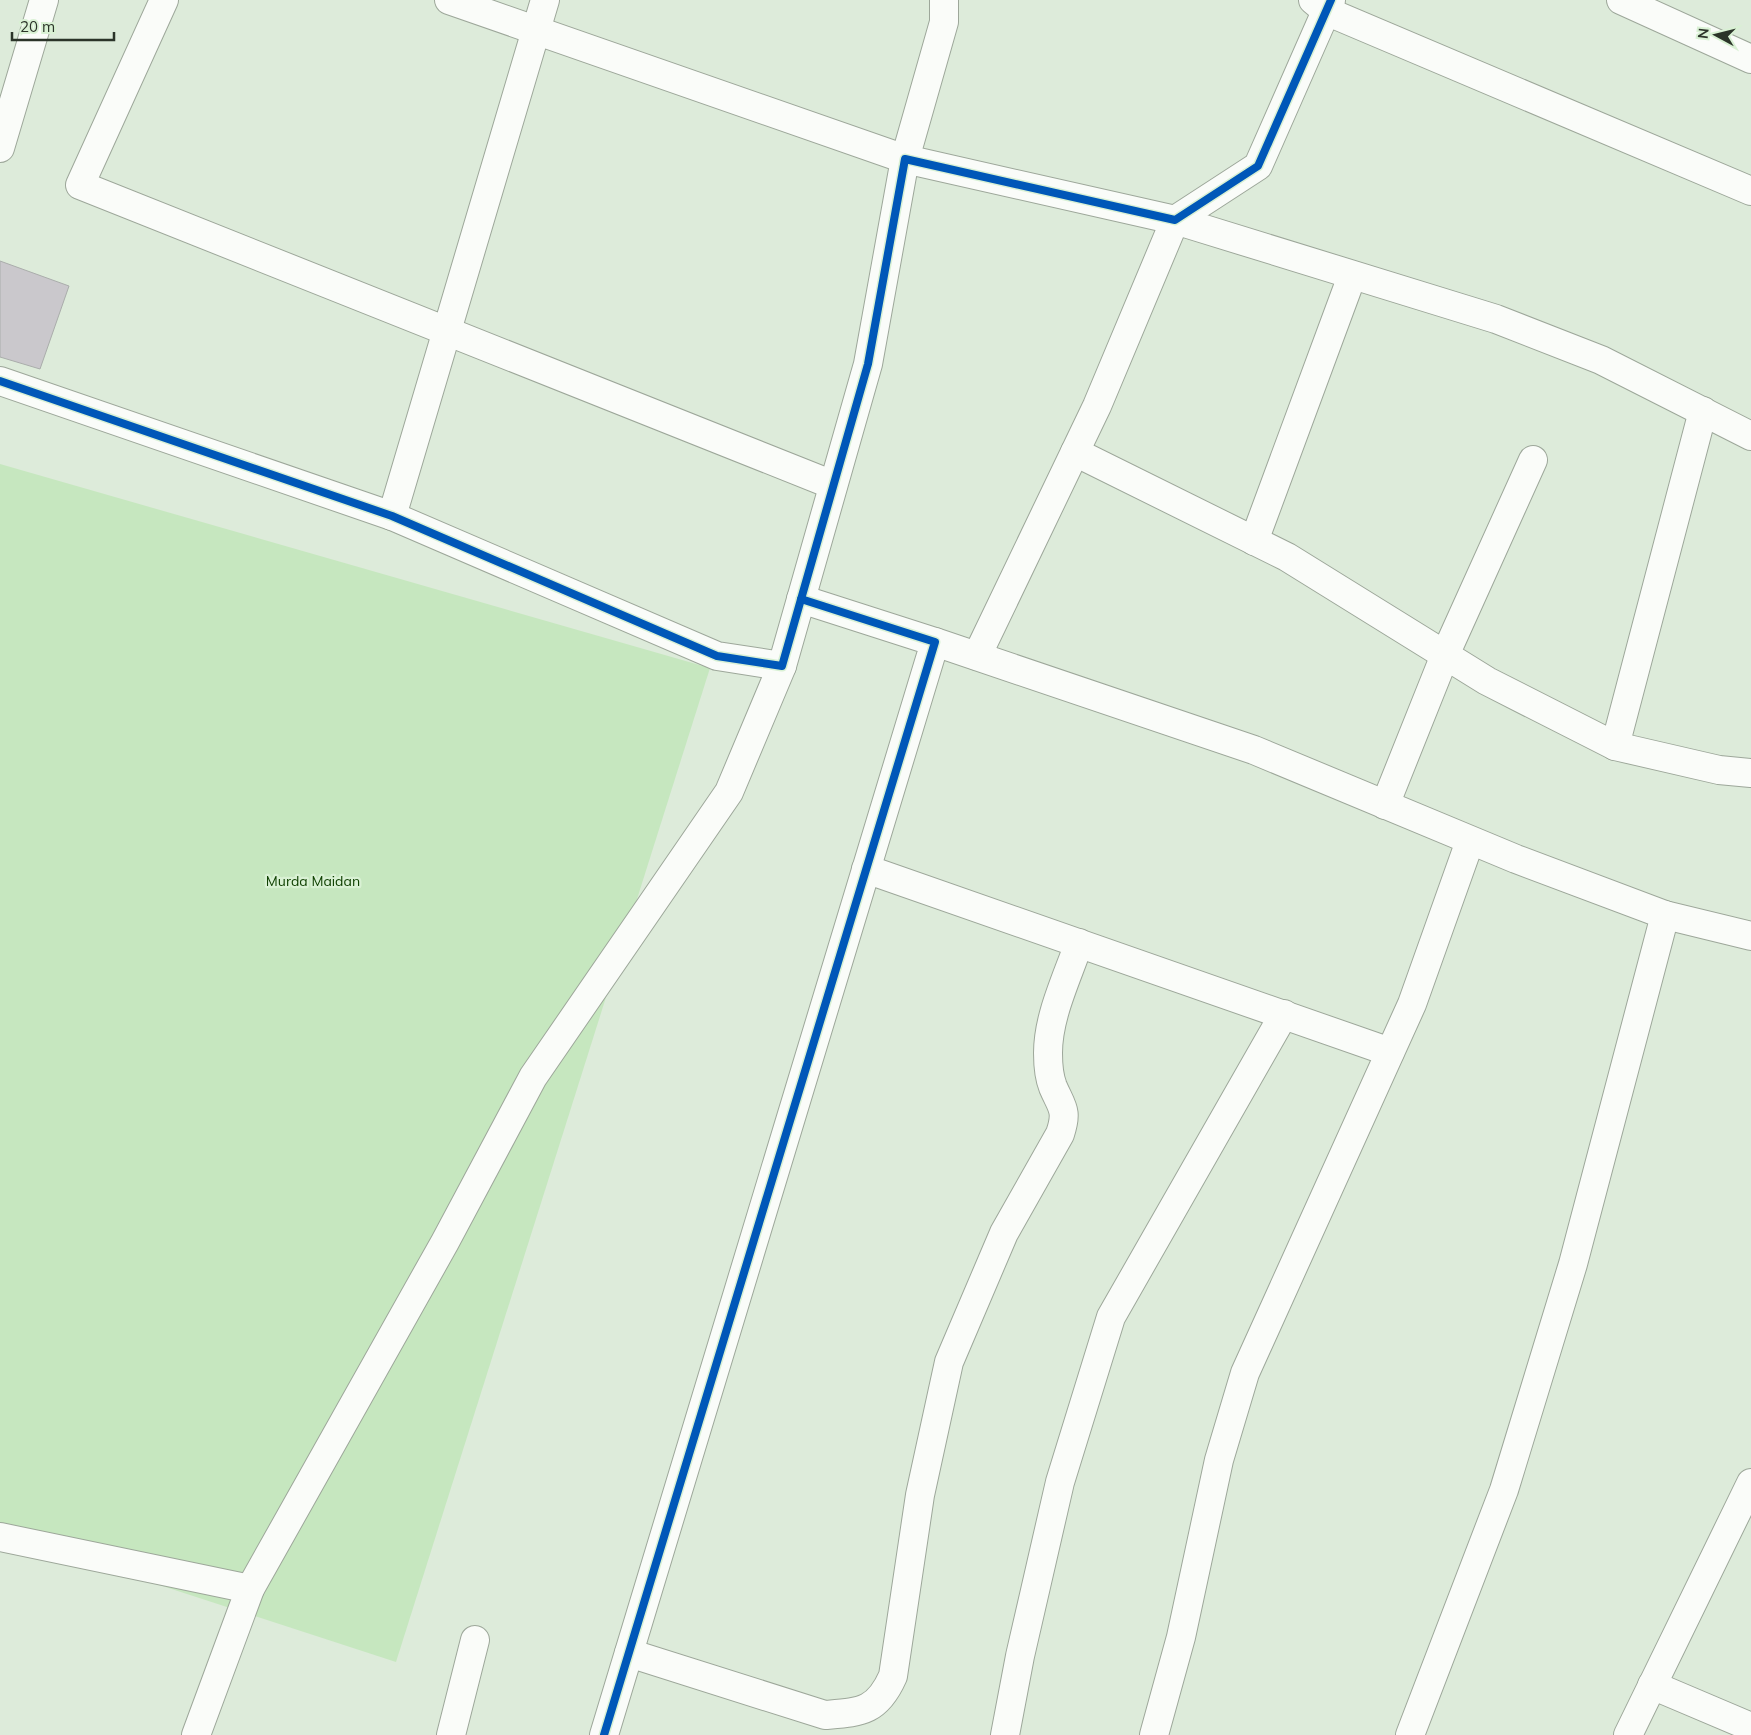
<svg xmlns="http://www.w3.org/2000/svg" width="1751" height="1735" font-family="Mulish,sans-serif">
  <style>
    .green { fill: #c6e7bf }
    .building { fill: #cac8cc; stroke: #aaadab }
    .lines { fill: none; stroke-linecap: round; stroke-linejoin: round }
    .minor-casing { stroke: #9da79a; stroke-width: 30 }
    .minor { stroke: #fafcf9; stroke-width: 28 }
    .cycleway-casing { stroke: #d9f1d4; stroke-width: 11 }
    .cycleway { stroke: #0057b8; stroke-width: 8 }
    .labels { text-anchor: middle; stroke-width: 4.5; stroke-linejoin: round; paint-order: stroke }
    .park-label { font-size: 14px; fill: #104102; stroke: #d9f1d4 }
  </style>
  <rect width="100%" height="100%" fill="#ddebda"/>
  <path class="green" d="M0,464l710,204 -314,994 -396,-129z"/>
  <path class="building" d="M0,261l69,25 -29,83 -40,-12z"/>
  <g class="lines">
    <g class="minor-casing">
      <g id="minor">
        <path d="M164,0l-84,185 753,300"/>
        <path d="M449,0l456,159 39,-137v-22"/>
        <path d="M1313,0l13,11 425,180"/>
        <path d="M1621,0l130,59"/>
        <path d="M0,148l44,-148"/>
        <path d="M0,381l392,135 325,140 65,10 86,-302 37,-205 270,61 83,-54 73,-166"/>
        <path d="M1075,452l212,105 200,124 128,65 104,24 32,3"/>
        <path d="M392,516l153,-516"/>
        <path d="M1254,541l98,-265"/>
        <path d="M935,642l319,108 262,109 149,56 86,21"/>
        <path d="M977,656l120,-250 78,-186 321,99 105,41 150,76"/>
        <path d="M1615,746l88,-335"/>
        <path d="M1385,805l60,-150 88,-195"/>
        <path d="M866,869l524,183"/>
        <path d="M0,1537l250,52"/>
        <path d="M629,1653l196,62c36,-3 52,-3 68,-39l27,-181 29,-133 55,-129 56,-99c8,-24 2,-26 -7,-47 -4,-10 -5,-23 -5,-34 0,-37 19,-75 31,-110"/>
        <path d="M1652,1685l99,42"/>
        <path d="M196,1735l54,-146 195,-347 88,-165 196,-285 53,-126"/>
        <path d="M451,1735l24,-95"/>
        <path d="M604,1735l331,-1093 -134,-43"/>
        <path d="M1005,1735l15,-79 40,-174 51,-165 173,-303"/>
        <path d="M1154,1735l27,-98 38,-177 26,-87 167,-369 58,-163"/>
        <path d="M1410,1735l94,-245 69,-226 92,-349"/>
        <path d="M1628,1735l123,-252"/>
      </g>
    </g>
    <use href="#minor" class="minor"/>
    <g class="cycleway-casing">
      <g id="cycleway">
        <path d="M0,381l392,135 325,140 65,10 86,-302 37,-205 270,61 83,-54 73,-166"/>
        <path d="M604,1735l331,-1093 -134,-43"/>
      </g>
    </g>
    <use href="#cycleway" class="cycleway"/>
  </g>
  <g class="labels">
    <g class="park-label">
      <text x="313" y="886">Murda Maidan</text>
    </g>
  </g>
  <g transform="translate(1716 35) rotate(277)" stroke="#d9f1d4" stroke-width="4" paint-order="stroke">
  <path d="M0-4L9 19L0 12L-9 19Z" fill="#2b3429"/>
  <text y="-8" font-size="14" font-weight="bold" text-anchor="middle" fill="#2b3429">N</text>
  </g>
  <path d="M12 32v8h102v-8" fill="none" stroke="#2b3429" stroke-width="2.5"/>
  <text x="20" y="32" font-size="15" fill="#2b3429" stroke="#d9f1d4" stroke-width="4" paint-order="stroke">20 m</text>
</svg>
